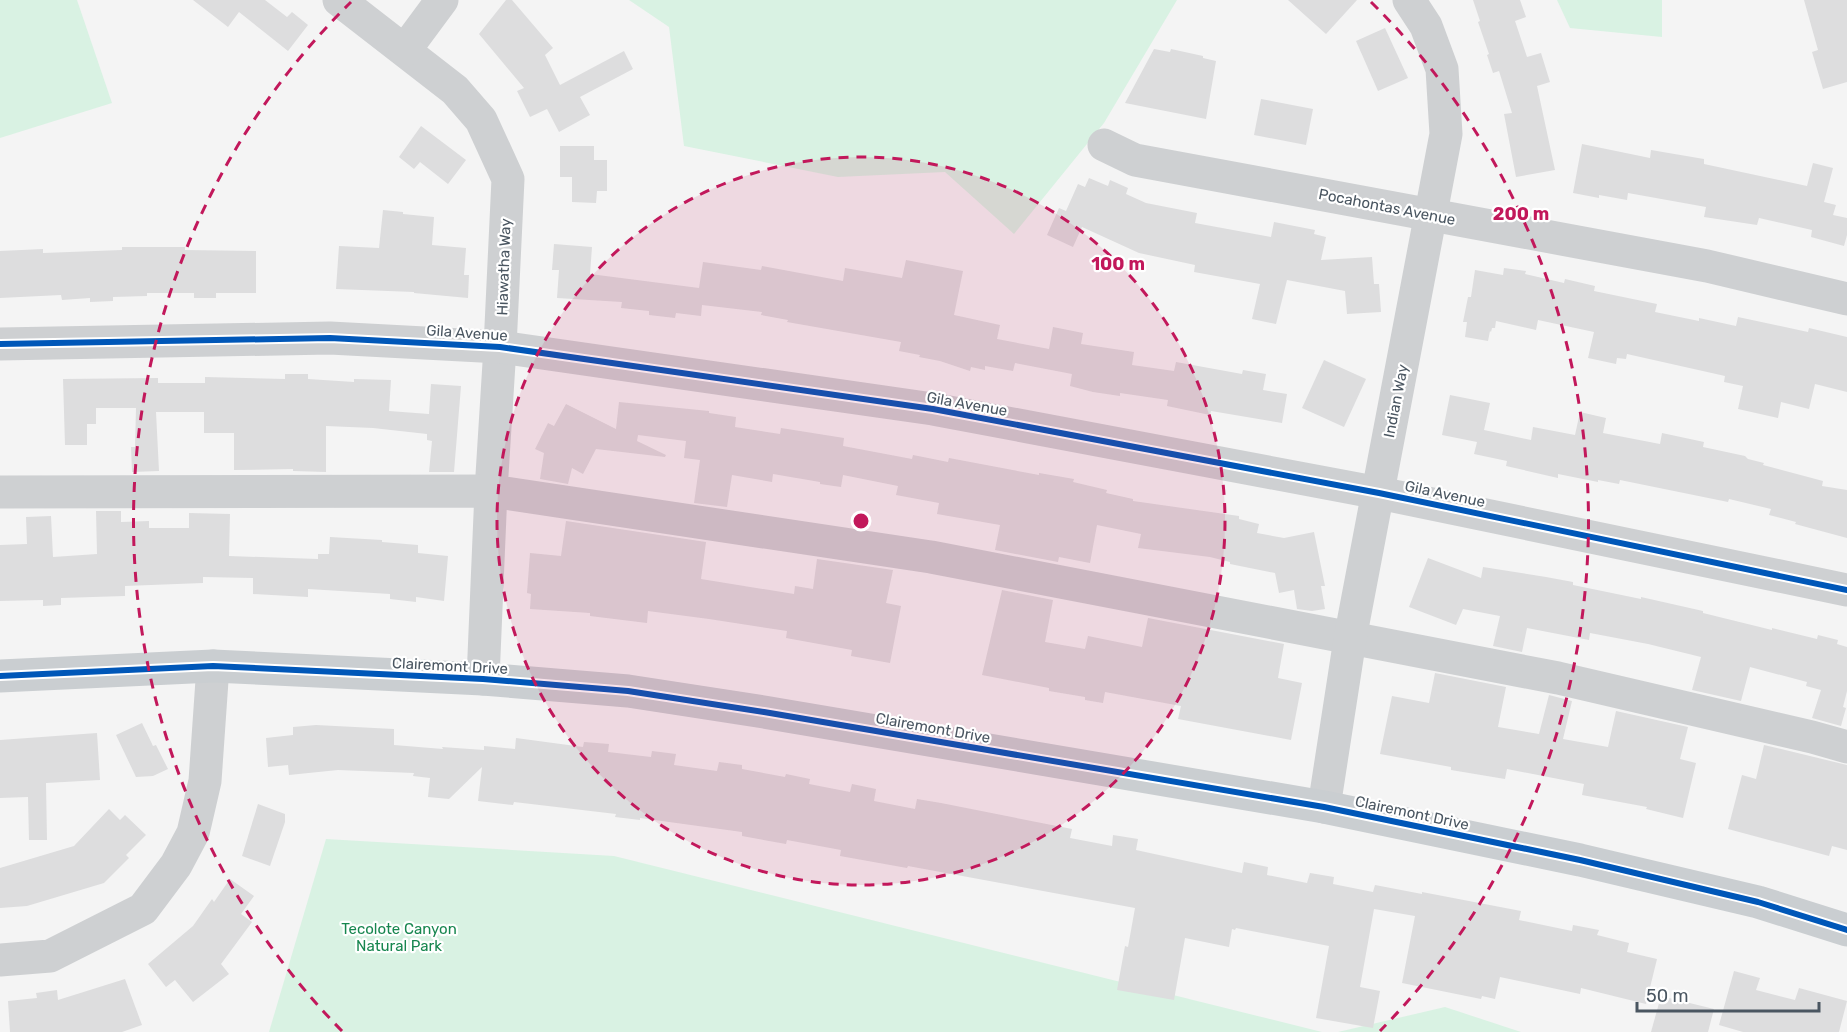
<svg xmlns="http://www.w3.org/2000/svg" width="1847" height="1032" font-family="Rubik,sans-serif">
  <style>
    .green { fill: #d9f2e3 }
    .building { fill: #ddddde }
    .lines { fill: none; stroke-linecap: round; stroke-linejoin: round }
    .minor { stroke: #ced0d2; stroke-width: 33 }
    .major { stroke: #caced1; stroke-width: 33 }
    .cycleway-casing { stroke: #fff; stroke-width: 10 }
    .cycleway { stroke: #0057b8; stroke-width: 6 }
    .ring { fill: none; stroke: #c2185b; stroke-width: 3; stroke-dasharray: 10 8 }
    .labels { text-anchor: middle; stroke-width: 4.5; stroke-linejoin: round; paint-order: stroke }
    .street-label { font-size: 15px; fill: #4a5661; stroke: #fff }
    .park-label { font-size: 15px; fill: #17864f; stroke: #fff }
    .centre { fill: #c2185b; stroke: #fff; stroke-width: 3 }
    .ring-label { font-size: 18px; text-anchor: middle; font-weight: bold; fill: #c2185b; stroke: #fff; stroke-width: 4.5; stroke-linejoin: round; paint-order: stroke }
  </style>
  <rect width="100%" height="100%" fill="#f4f4f4"/>
  <g class="green">
    <path d="M0,0h77l35,103 -112,35z"/>
    <path d="M629,0h548l-73,123 -90,111 -69,-62 -107,5 -154,-31 -15,-119z"/>
    <path d="M1557,0h105v37l-92,-9z"/>
    <path d="M326,839l288,17 708,176h-1053z"/>
    <path d="M1445,1007l76,25h-183z"/>
  </g>
  <g class="building">
    <path d="M193,0h72l22,17 5,-5 16,13 -20,26 -49,-39 -11,15z"/>
    <path d="M506,0h6l41,48 -8,7 15,30 64,-34 9,18 -53,28 10,18 -31,17 -12,-23 -17,8 -13,-26 7,-3 -45,-54z"/>
    <path d="M1288,0h69l-31,34z"/>
    <path d="M1473,0h47l6,17 -11,4 12,36 14,-4 9,29 -13,4 18,84 -39,7 -12,-63 8,-1 -13,-42 -6,2 -6,-18 2,-1 -11,-32 2,-1z"/>
    <path d="M1804,0h43v82l-24,7 -11,-37 6,-2z"/>
    <path d="M1385,28l23,50 -30,13 -22,-50z"/>
    <path d="M1154,49l16,3 1,-3 32,7v2l13,3 -10,58 -81,-16z"/>
    <path d="M1261,99l52,10 -7,36 -52,-10z"/>
    <path d="M421,126l45,34 -18,24 -28,-22 -6,7 -15,-12z"/>
    <path d="M1582,144l68,14 1,-8 53,9v5l103,22 6,-23 20,5 -9,34 12,3 -3,10 14,3v17l-3,11 -33,-9 1,-7 -53,-12 -2,7 -53,-8 2,-10 -78,-14 -1,7 -28,-5v3l-26,-5z"/>
    <path d="M560,146h34v14h13v31h-10l-1,12 -24,-1v-25h-12z"/>
    <path d="M1089,178l19,8 2,-6 18,8 -2,6 20,9 51,10 -2,10 76,14 3,-15 41,8 -1,4 12,3 -5,23 51,-3 2,27h5l2,28 -34,2 -2,-23 -58,-11 -11,44 -24,-5 8,-35 -66,-12 1,-7 -56,-12 -57,-26 -9,20 -26,-12 12,-27 7,3 12,-27 7,3z"/>
    <path d="M383,210l20,2v2l31,3 -2,28 34,3 -2,27h5l-1,23 -54,-5v-1l-78,-3 3,-43 40,2z"/>
    <path d="M554,244l38,3 -2,27 109,14 4,-26 58,8 1,-4 81,15 2,-13 57,10 4,-18 57,11 -9,44 46,10 -3,14 52,10 4,-22 30,6 -2,11 53,8 -2,13 42,6 2,-9 66,12 1,-4 23,4 -3,16 24,4 -5,29 -71,-12 -1,4 -43,-9 1,-6 -48,-7v3l-27,-4 -23,-6 2,-12 -57,-11 -2,8 -28,-5v4l-14,-3 -1,4 -30,-10 -21,-4 1,-2 -21,-4 2,-9 -114,-20 1,-2 -27,-5 1,-3 -60,-7 -1,11 -25,-3 -1,5 -26,-3v-4l-28,-3 1,-6 -65,-4 2,-28h-7z"/>
    <path d="M122,247h63v3l71,1v42h-40v5h-22v-5h-47v3l-34,1v4l-23,1v-4l-28,2 -1,-5 -61,3v-47l43,-2v4l79,-3z"/>
    <path d="M1504,268l22,3 -1,3 39,9 1,-4 30,7 -1,5 63,13 -2,8 44,9v-3l37,8 2,-9 70,15 1,-4 38,9v55l-32,-8 -6,25 -28,-7 -3,16 -40,-9 5,-23 -19,-4 1,-6 -98,-22 -1,5 -9,-1 -1,6 -28,-6 6,-26 -56,-12 -2,10 -40,-9 -1,7h-3l-1,4 -1,-1 -2,10 -23,-4 2,-15h-4l5,-25h3l4,-27 28,5z"/>
    <path d="M1324,360l42,19 -22,48 -42,-19z"/>
    <path d="M285,374h23v5l46,3v-3l37,1 -2,31 40,3 2,-30 30,2 -7,86h-25l3,-31 -5,-1v-6l-54,-6 -47,-2v46l-33,-1v-2l-59,1v-37h-30v-21h-48l3,59 -27,1 -1,-25h4l1,-39h-40v16h-9v21h-22l-2,-66 95,-1v5h47v-6l80,2z"/>
    <path d="M1450,395l40,8 -6,27 47,10 2,-13 42,8 5,-23 26,6 -3,15 57,11 2,-11 42,9 -1,5 42,9 3,3 16,4 -1,2 60,16 -1,5 25,4v48l-52,-14 1,-2 -27,-7 2,-6 -42,-10 -1,3 -108,-22 -1,4 -21,-4v2l-40,-8v4l-52,-12 1,-5 -33,-7 3,-12 -35,-7z"/>
    <path d="M619,402l90,9v2l27,4 -1,10 45,7 1,-6 63,10 -1,8 69,13 1,-4 35,7 1,-4 90,17v-2l35,6 -1,3 34,8 -1,3 27,6v2l106,15v3l20,5 -2,9 27,5 30,-6 11,54h-4l4,23 -13,2 -15,-2 -3,-19 -15,3 -4,-20 -45,-9v-2l-20,-5 -72,-9 3,-14 -44,-9 -7,38 -31,-6 -1,5 -63,-12 5,-25 -63,-11 2,-11 -43,-8 2,-9 -55,-11 -2,12 -21,-3v-2l-47,-8 -1,8 -40,-7 -5,32 -33,-4 6,-43 -16,-2 2,-17 -48,-6 -1,6 29,14 -1,2 -69,-8 -13,25 -11,-6 -4,16 -28,-5 4,-26 -9,-4 13,-26 6,3 12,-22 50,25z"/>
    <path d="M96,511h25v11l28,-1v7h40v-15l41,1 -1,42 89,3v-5h11l1,-17 52,3v2l36,3v8l30,3 -4,45 -28,-4v5l-26,-3v-5l-82,-5v8l-55,-3v-16l-50,-1v6l-78,3v10l-64,2v7l-18,1v-6l-43,1v-56l27,-1 -1,-27 25,-1 2,41 44,-3z"/>
    <path d="M566,521l140,21 -5,37 93,15 1,-8 18,3 4,-30 76,11 -7,33 15,3 -11,57 -39,-7 1,-6 -66,-12 1,-7 -78,-12 -61,-8 -1,12 -57,-7v-3l-60,-4 1,-15 -4,-1 3,-40 31,3z"/>
    <path d="M1428,558l53,20 2,-11 63,10 27,5v3l68,14v-2l62,14v2l69,17v-2l45,11 1,-4 20,5 -1,4 10,3v44l-4,16 3,1 -5,18 -29,-8 9,-28 -15,-4 1,-4 -57,-15 -9,34 -49,-11 9,-33 -53,-13 -58,-11 -1,7 -62,-12 -5,24 -29,-6 7,-30 -37,-7 -7,16 -47,-18z"/>
    <path d="M1002,590l51,10 -8,42 40,7 3,-13 54,11 6,-29 136,26 -6,34 24,5 -11,57 -113,-21 3,-13 -76,-14 -2,11 -18,-3v-3l-36,-6v-3l-67,-13z"/>
    <path d="M1435,673l71,14 -8,40 41,7 10,-39 23,6 -9,38 45,8 8,-36 72,16 -8,32 16,4 -13,55 -37,-9 1,-2 -65,-12 2,-11 -77,-15 -2,10 -54,-9v-3l-71,-13 12,-58 37,7z"/>
    <path d="M142,723l11,23 3,-1 12,24 -15,7 -17,1 -20,-42z"/>
    <path d="M316,725l78,4v16l49,4 -1,-2 42,3v-4l31,3 1,-11 67,9 1,-5 25,2 -1,8 43,5 1,-6 24,3 -2,11 43,6 2,-9 23,3v4l43,8 1,-3 24,5 -1,5 41,8 2,-8 24,5 -2,12 41,8 2,-10 24,4 131,26 -2,9 42,8 1,-11 25,4 -2,11 106,23 2,-11 24,5 -1,8 40,8 3,-10 24,4 -1,7 40,8 2,-7 47,9v-2l99,19 -2,9 53,11 1,-6 26,5 -2,5 32,8 -2,9 30,7 -11,45 -65,-16 -1,6 -80,-17 -5,22 -13,-3 -1,3 -79,-16 13,-67 -41,-7 -14,78 20,4 -7,37 -57,-10 13,-72 -93,-18 -1,2 -3,-1 -3,18 -44,-9 -11,62 -57,-10 8,-44 3,1 7,-39 -227,-42 -1,2 -67,-12 1,-6 -54,-10 -1,4 -44,-8v-4l-102,-14v2l-25,-3 1,-3 -102,-12 -1,3 -35,-4 4,-34 -33,32 -21,-2 2,-19 -17,-2 1,-3 -76,-3 -49,5 -1,-10 -20,2 -2,-29 27,-3v-8z"/>
    <path d="M97,733l3,47 -54,3 1,57h-18l-1,-43 -28,1v-58z"/>
    <path d="M1764,745l83,20v85l-15,-4 -3,10 -101,-27 14,-54 14,4z"/>
    <path d="M258,804l27,10v8l-15,44 -28,-10z"/>
    <path d="M109,809l11,11 5,-5 21,20 -20,20 3,3 -25,25 -77,23 -27,2v-40l74,-22z"/>
    <path d="M230,879l24,17 -13,18 11,8 -31,42 8,10 -36,28 -18,-22 -9,7 -18,-23 45,-38 19,-27 2,3z"/>
    <path d="M1734,971l26,7 -4,12 39,10 4,-12 48,13 -8,31h-96l-24,-7z"/>
    <path d="M125,979l17,46 -20,7h-112l-2,-31 29,-3 -1,-5 21,-3 1,10z"/>
    <path d="M1661,996l53,13 -6,23h-57z"/>
  </g>
  <g class="lines">
    <g class="minor">
      <path d="M339,0l116,90 26,30 27,59 -8,168 -9,144 -8,188"/>
      <path d="M405,50l37,-50"/>
      <path d="M1104,145l31,15 572,106 140,33"/>
      <path d="M0,344l330,-6 170,9 433,62 446,84 468,97"/>
      <path d="M0,492l491,-1 440,66 627,121 254,59 35,10"/>
      <path d="M1324,807l26,-168 96,-505 -4,-65 -16,-43 -17,-26"/>
      <path d="M0,960l50,-4 93,-47 33,-44 17,-32 12,-52 8,-115"/>
    </g>
    <path class="major" d="M0,676l213,-10 270,13 145,12 136,21 560,95 256,53 178,42 89,28"/>
    <g class="cycleway-casing">
      <g id="cycleway">
        <path d="M0,344l330,-6 170,9 433,62 446,84 468,97"/>
        <path d="M0,676l213,-10 270,13 145,12 136,21 560,95 256,53 178,42 89,28"/>
      </g>
    </g>
    <use href="#cycleway" class="cycleway"/>
  </g>
  <circle cx="861" cy="521" r="364" fill="#c2185b" fill-opacity=".12"/>
  <g class="ring">
    <circle cx="861" cy="521" r="364"/>
    <path d="M342 1031A728 728 0 0 1 351 2M1371 2A728 728 0 0 1 1380 1031"/>
  </g>
  <g class="labels">
    <g class="street-label">
      <text transform="translate(1387 207) rotate(11)" y="5">Pocahontas Avenue</text>
      <text transform="translate(504 267) rotate(-88)" y="5">Hiawatha Way</text>
      <text transform="translate(467 333) rotate(4)" y="5">Gila Avenue</text>
      <text transform="translate(1396 401) rotate(-79)" y="5">Indian Way</text>
      <text transform="translate(967 404) rotate(10)" y="5">Gila Avenue</text>
      <text transform="translate(1445 494) rotate(12)" y="5">Gila Avenue</text>
      <text transform="translate(450 666) rotate(3)" y="5">Clairemont Drive</text>
      <text transform="translate(933 728) rotate(10)" y="5">Clairemont Drive</text>
      <text transform="translate(1412 813) rotate(12)" y="5">Clairemont Drive</text>
    </g>
    <g class="park-label">
      <text x="399" y="934">Tecolote Canyon<tspan x="399" dy="17">Natural Park</tspan></text>
    </g>
  </g>
  <circle cx="861" cy="521" r="9" class="centre"/>
  <g class="ring-label">
    <text x="1521" y="220">200 m</text>
    <text x="1118" y="270">100 m</text>
  </g>
  <path d="M1637 1002v9h182v-9" fill="none" stroke="#4a5661" stroke-width="3"/>
  <text x="1646" y="1002" font-size="18" fill="#4a5661" stroke="#ffffff" stroke-width="4.5" paint-order="stroke">50 m</text>
</svg>
